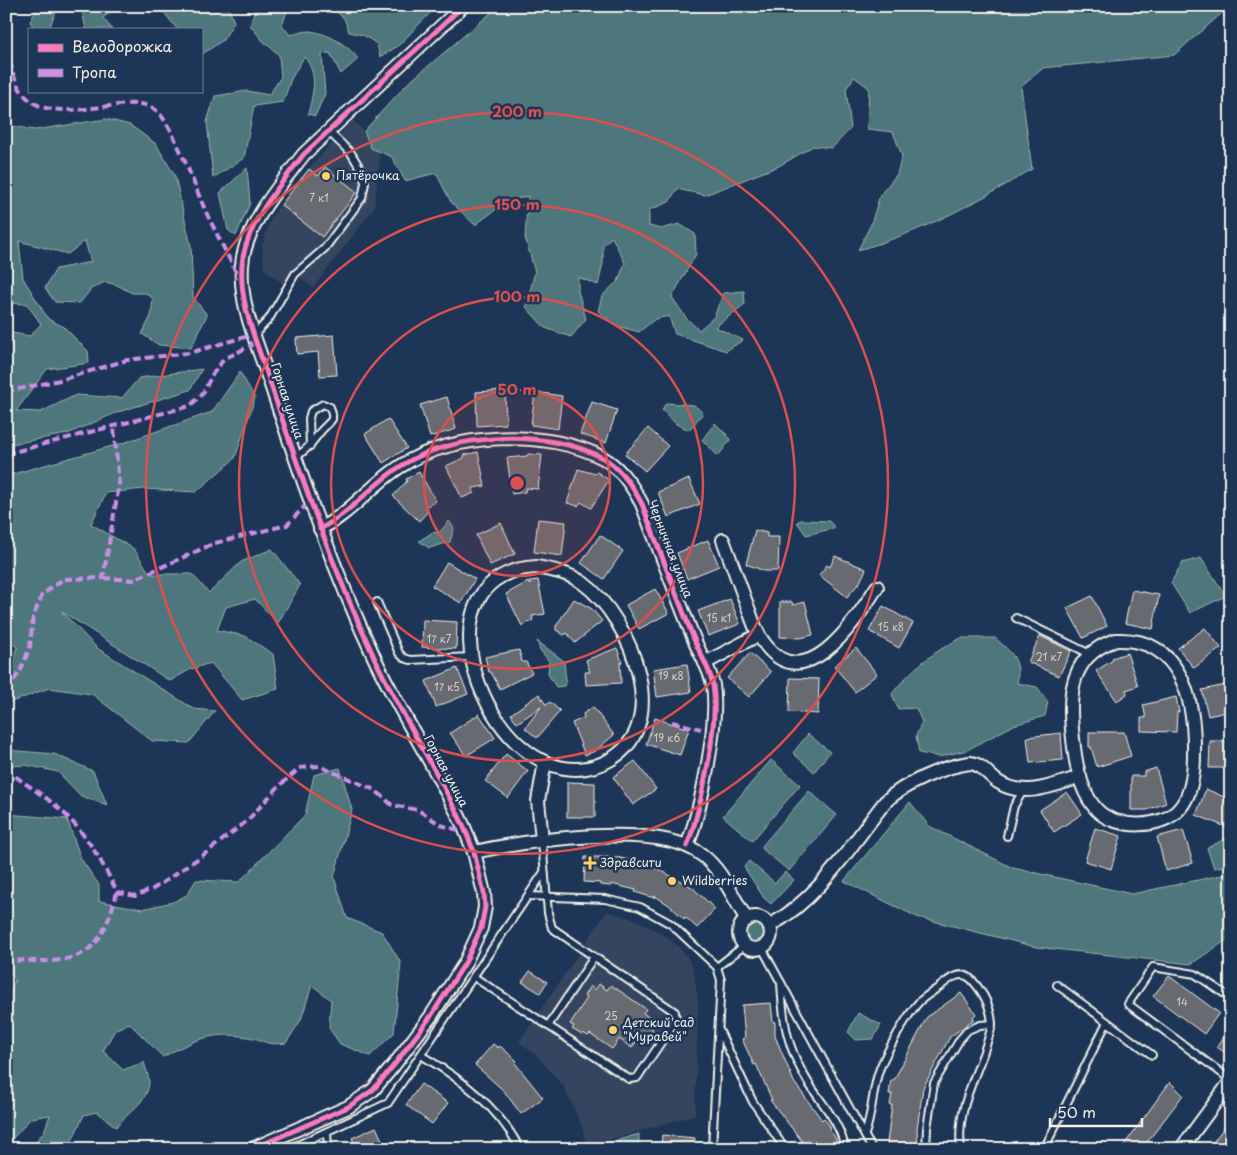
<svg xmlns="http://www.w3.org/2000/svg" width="1237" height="1155" font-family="'Playpen Sans',sans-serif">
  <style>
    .built { fill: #34455f }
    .green { fill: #4e777b; stroke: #a1b4b2 }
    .building { fill: #686b72; stroke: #f4f1e8 }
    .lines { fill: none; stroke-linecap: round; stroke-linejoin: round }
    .lane-casing { stroke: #f4f1e8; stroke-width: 10 }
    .street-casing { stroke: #f4f1e8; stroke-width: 16 }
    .lane { stroke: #1d3557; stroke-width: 6 }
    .street { stroke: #1d3557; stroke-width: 12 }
    .quiet { stroke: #ce8fe9; stroke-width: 4; stroke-dasharray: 8 4; stroke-linecap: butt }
    .cycleway-casing { stroke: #1d3557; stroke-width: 8 }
    .cycleway { stroke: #fd7abc; stroke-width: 5 }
    .ring { fill: none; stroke: #dc504e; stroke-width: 2.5 }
    .poi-dot { fill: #ffd166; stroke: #1d3557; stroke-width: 2 }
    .labels { text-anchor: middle; stroke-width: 5; stroke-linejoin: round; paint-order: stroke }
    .number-label { font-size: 10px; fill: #d1d0ca }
    .poi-label { font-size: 12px; fill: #f4f1e8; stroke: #1d3557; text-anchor: start }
    .street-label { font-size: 12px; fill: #f4f1e8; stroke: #1d3557 }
    .centre { fill: #dc504e; stroke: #1d3557; stroke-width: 2.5 }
    .ring-label { font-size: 15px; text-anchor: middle; font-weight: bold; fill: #dc504e; stroke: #1d3557; stroke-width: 5; stroke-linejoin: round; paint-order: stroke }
  </style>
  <rect width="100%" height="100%" fill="#1d3557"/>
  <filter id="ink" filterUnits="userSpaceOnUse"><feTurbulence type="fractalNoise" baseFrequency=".02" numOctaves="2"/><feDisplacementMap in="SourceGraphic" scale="10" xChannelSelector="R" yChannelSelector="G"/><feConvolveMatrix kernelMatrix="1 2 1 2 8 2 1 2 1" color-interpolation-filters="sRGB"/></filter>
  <g filter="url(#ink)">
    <g class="built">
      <path d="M353,120l19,21 8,16 -6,51 -61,80 -14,-11 -8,13 -27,-21 -2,-23 9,-28 18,-28z"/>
      <path d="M607,911l30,9 28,16 13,10 10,12 6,13 4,32 -3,112 -108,31 -5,-20 -18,-39 -28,-32 -17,-13z"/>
    </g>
    <g class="green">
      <path d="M38,6h20l-9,23h-14l-5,-7z"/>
      <path d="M81,6h37l-15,12 9,11h-26z"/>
      <path d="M167,6h65l-3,3 5,13 -11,18 -22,15v-26h-24l-14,-18z"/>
      <path d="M256,6h33l-7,19 8,10c6,-1 13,-4 20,-4 17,2 39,14 48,28l-17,15 -11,-21 -8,1 3,40 -10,22 -7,-2c5,-21 11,-40 -4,-57l-13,22 -8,23 -29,4 -10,52 -31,20 -6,-56 8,-26 32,-5 22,4 12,-18 -2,-22 -17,-15 -12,-15z"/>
      <path d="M329,6h108l-39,40 -18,11 -3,-13 -14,-9 -14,-3 -5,-14z"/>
      <path d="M499,6h731l-56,49 -131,13 -22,19 11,82c-54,33 -112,64 -174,81l13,-26 9,-29 17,-21 5,-18 -9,-24 -26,-3 2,-41 -15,-11 -8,12 5,39 -19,20 -19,-2 -34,20 -74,29 -28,-6 -8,13 -20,8v16l12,3 18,-5 16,10 1,20 -24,43 14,21 13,12 15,-13 9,-24 21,-2 1,13 -30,23 28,13 -17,11 -51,-17 -6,-18 -14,3 -16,13 -22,-6 -19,-15 4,-15 16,-15 7,-18 -13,-26 -9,8v18l-5,22 -20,-8v14l8,28 -15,18 -26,-9 -19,-21 9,-35 -10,-35 3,-41 -23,7 -30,22 -24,-23 -15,-29 -31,8 -13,-24 -21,-9 -7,-17 42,-46z"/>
      <path d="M106,119l24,6 26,19 19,32 16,70 2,51 14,18 -16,33 -32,-3 -17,-11 9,-18 2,-17 -7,-6h-14l-15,-8 -12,-3 -14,7 -11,14 -25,-1 -10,-14 11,-19 35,-7 -6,-21 -17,13 -49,-13 4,37 25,41 16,8 24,24 1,12 -42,6 -31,42 25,1 35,-17 46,3 17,-20 63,-9 -12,21 -72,22 -51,22 -61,11v-113l24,4 11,-12 -14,-20 -21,-1v-178l29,5z"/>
      <path d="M247,168l3,35 -14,33 -8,-6 -8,-37z"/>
      <path d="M240,372l15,26 -20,60 -39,34 -52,-3 -38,4 -15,31 43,25 16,25h42l17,19 32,-31 31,-13 28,36 -22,38 -23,-24 -29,8 -9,23 28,6 28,18 5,35 -36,11 -31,-37 -20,6 -21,12 -109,-70 36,37 97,61 21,2 -26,32 -37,-2 -60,-47 -43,-6 -43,16v-24l11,-33 -8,-6 -3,3v-168l117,-33 89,-31z"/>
      <path d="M666,403l28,2 9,8 -14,17 -13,-6 -14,-14z"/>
      <path d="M715,423l16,16 -13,17 -16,-16z"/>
      <path d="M801,520l28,1 6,7 -29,7 -9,-13z"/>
      <path d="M449,521l5,7 -4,14 -21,6 -10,-7 14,-9 6,1z"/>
      <path d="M1201,558l25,38 -36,17 -19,-30 11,-20z"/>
      <path d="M961,638h34c17,15 26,21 22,45l20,4 11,15 -3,14 -31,9 -47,25 -28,7 -20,-4 -3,-17 6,-14 -6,-14 -18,1 -6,-15c19,-25 41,-42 69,-56z"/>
      <path d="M537,641l27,20 2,21 -2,4 -8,1 -8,-13 1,-13 -9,-11z"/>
      <path d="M808,734l22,18 -16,20 -21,-19z"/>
      <path d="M6,750l48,4 39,17 14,34 -26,-9 -23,-24 -32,-7 -20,1z"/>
      <path d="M771,760l29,25 -48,56 -29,-25z"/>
      <path d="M340,768l12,42 -18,67 13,41 35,14 19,31 -7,70 -24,23 -30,-12 -11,-16 2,-28 -19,-15 -11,35 -15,23c-22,3 -20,-3 -38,-6 -36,-6 -54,3 -85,20l-34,-34 -14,7 -12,21 20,19 21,-8c1,5 5,13 5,20 0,19 -22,31 -33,45l-19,-15 -13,3 -16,34h-39l15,-17 6,-17 -19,3 -17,19 -8,4v-145l5,-4 4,-13 -9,-10v-155l61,5 14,40 18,26v16l43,8 31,-7 14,-7 9,-15 43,2 66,-67 9,-40z"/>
      <path d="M809,791l28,24 -48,56 -27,-22v-3z"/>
      <path d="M910,802l19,24 84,42 119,26 99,-21v64l-40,27 -155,-17 -119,-30 -73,-36z"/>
      <path d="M1225,839l6,1v24l-17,4 -7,-20z"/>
      <path d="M749,861l26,22 10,-11 9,8 -23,24 -7,-6 -20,-31z"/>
      <circle cx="755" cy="933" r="9"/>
      <path d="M858,1013l23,12 -8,14 -17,1 -8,-8z"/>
      <path d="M639,1134v15h-42v-3z"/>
    </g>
    <g class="building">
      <path d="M325,167l32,25 -35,45 -41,-32 28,-36 9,7z"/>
      <path d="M334,335l3,40 -17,1 -2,-24 -21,2 -1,-16z"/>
      <path d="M505,390l1,34 -29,2 -1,-34z"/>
      <path d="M535,392l27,4 -4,33 -27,-4z"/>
      <path d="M447,397l9,32 -26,8 -10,-32z"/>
      <path d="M592,402l25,8 -11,33 -26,-9z"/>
      <path d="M388,419l19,29 -24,15 -18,-29z"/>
      <path d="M648,428l20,18 -23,25 -20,-17z"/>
      <path d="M478,452l7,34 -12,2 1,5 -12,5 -16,-32 18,-8v-3z"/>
      <path d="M528,454l14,1 -4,34 -12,-1 -1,4 -13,2 -5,-36 20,-2z"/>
      <path d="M578,469l17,5 2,-2 12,8 -18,28 -10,-6 -3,4 -11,-3z"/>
      <path d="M419,472l17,29 -10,6 2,4 -9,10 -26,-25 14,-15 -1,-2z"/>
      <path d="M689,479l11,25 -32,13 -10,-25z"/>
      <path d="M538,519l28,3 -4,34 -28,-4z"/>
      <path d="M501,523l14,31 -25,11 -14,-30z"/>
      <path d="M755,530l12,3v4h12l-1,34h-14l-18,-7z"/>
      <path d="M600,535l23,16 -19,28 -23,-16z"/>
      <path d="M708,540l11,26 -32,13 -10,-26z"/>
      <path d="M835,556l31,13 -6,13 -13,15 -28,-22 8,-10 3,2z"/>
      <path d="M447,562l28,17 -14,24 -29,-17z"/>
      <path d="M538,580l7,34 -13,2 1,4 -11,6 -16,-32 22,-12 2,3v-4z"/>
      <path d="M655,589l14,24 -30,16 -13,-24z"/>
      <path d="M1132,590l27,5 -6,34 -28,-6z"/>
      <path d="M1092,596l15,30 -24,12 -16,-30z"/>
      <path d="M574,599l18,10 10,12 -27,22 -8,-10 -3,2 -8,-5v-4z"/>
      <path d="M730,599l10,25 -32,12 -10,-25z"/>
      <path d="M780,602h12l1,3 12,-3 8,33 -13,3 -20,-1z"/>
      <path d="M883,606l30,17 -14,25 -30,-17z"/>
      <path d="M423,620l34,2 -1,27 -34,-2z"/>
      <path d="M1205,628l16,20 -27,20 -16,-20z"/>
      <path d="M1040,636l31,15 -12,25 -31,-14z"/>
      <path d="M617,648l5,14 -2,1 1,20 -35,2 -1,-13h5l-4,-12z"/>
      <path d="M856,648l21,26 -22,18 -21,-26z"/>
      <path d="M519,650l3,12h4l6,11 -32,16 -9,-17h-2l-4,-15z"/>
      <path d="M750,653l21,19 -22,25 -22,-19z"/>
      <path d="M1127,653l11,33 -12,4 1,4 -10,7 -21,-30 17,-11 -1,-2z"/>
      <path d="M687,664l4,28 -34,5 -4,-28z"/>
      <path d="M457,668l11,26 -32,13 -10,-26z"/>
      <path d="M790,678l29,1 -1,35 -29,-2z"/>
      <path d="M1231,684v27l-23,5 -6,-26z"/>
      <path d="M539,694l7,11 4,-3 10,9 -23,27 -12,-10 16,-21 -24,16 -6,-9z"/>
      <path d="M1176,697l3,15h-2l-1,20 -35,-1v-13h5l-3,-13z"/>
      <path d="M593,707l21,28 -19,16 -10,4 -13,-32 12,-5 -1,-4z"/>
      <path d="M479,714l16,24 -29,18 -16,-23z"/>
      <path d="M655,718l34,11 -9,26 -34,-11z"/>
      <path d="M1089,732h35l7,24 -34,11 -6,-20h-2z"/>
      <path d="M1061,733l2,27 -33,3 -3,-26z"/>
      <path d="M1210,741h21v27h-22z"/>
      <path d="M506,754l22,17 -20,27 -23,-17z"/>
      <path d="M635,761l21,28 -23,16 -20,-28z"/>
      <path d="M1156,768l10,35 -19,7h-16v-34h13v-4z"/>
      <path d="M567,782l28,1v34h-28z"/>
      <path d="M1206,789l25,11v29l-35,-14z"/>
      <path d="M1067,792l15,22 -28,18 -14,-22z"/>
      <path d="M1095,828l26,8 -10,33 -26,-8z"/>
      <path d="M1183,830l10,33 -27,8 -9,-34z"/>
      <path d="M585,857h32l37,10 38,20 23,22 -18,19 -12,-11 -1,2 -15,-14 -14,-9 -1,2 -19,-6 1,-2 -25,-6v2l-11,-1v-2l-16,-1z"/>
      <path d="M530,971l17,11 -7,11 -18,-11z"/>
      <path d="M1169,976l50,37 -15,21 -51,-38z"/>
      <path d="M599,984l8,6 4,-5 35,24 -3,4 10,7 -5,6 5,3 -6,9 -6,-4 -9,14 -13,-9 -7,10 -22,-15 -2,2 -5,-3 -1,2 -10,-6 2,-3 -4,-2 17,-26 -3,-2 6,-10 5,4z"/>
      <path d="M961,993l15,21 -3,3 1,2 -24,18 -27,51 -6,41 1,20h-30l-1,-6 5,-38h-2l2,-11h-3l2,-14h3l33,-63z"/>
      <path d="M771,1003l2,19h2v14l19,46 28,38 2,-2 7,10 -2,1 7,10v10h-28l-38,-49h2l-16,-36 -2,1 -12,-26 3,-1 -3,-33z"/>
      <path d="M1231,1027v30l-14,-10z"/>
      <path d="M493,1044l5,4 2,-2 17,15 -2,2 28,35 -22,16 -17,-23 -29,-26z"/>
      <path d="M1170,1082l13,13 -41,54h-21z"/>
      <path d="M421,1084l27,19 -16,21 -26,-19z"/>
      <path d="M1231,1118v31h-23z"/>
      <path d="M376,1127l10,22h-29l-5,-11z"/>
      <path d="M662,1135l33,3 -1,11h-33z"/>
    </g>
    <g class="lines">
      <g class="lane-casing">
        <g id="lane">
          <path d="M255,334l14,-15 26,-45 30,-26 37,-50 3,-15 -2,-10 -12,-20 -23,-22"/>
          <path d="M295,457c13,-7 17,-15 26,-26 3,-4 9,-8 11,-12 1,-5 -1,-8 -2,-12l-7,-3 -12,7 -2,7 1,28"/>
          <path d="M377,602l22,51 5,5 7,2 59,-3"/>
          <path d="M1016,618l74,36"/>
          <path d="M1007,836l7,-30 9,-15"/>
          <path d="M528,896l77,3 35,8 31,17 46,43 4,13 -9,169"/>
          <path d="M762,948l110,201"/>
          <path d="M717,967l28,-22"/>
          <path d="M474,977l155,102 8,-1 39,-58 -1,-8 -123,-84 -4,-15 -6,-72"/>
          <path d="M781,983c2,39 6,65 27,99 13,21 33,41 37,67"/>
          <path d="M1057,985l95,70"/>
          <path d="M1231,998l-36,-24 -42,-7 -25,37 103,76"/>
          <path d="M548,1026l46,-69"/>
          <path d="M719,1030l34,72 32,47"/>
          <path d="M421,1055c40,24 77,51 99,94"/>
          <path d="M327,1132l1,17"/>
          <path d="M865,1134c7,-19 7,-40 13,-60 5,-17 30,-61 42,-73 7,-6 15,-11 22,-16 9,-8 20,-15 30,-5 12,13 19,27 20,44 -9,44 -37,79 -31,125"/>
          <path d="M289,1149l99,-46 156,-231"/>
          <path d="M926,1149l1,-21 7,-45 26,-44 8,-9 12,-5 12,-1"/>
          <path d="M1044,1149l63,-127"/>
        </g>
      </g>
      <g class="street-casing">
        <g id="street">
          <path d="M320,529c32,-17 51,-44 81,-63 51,-34 148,-37 202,-8 18,10 30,29 39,46 17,45 34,90 52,135 6,16 16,29 19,46 6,39 -12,124 -26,161"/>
          <path d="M723,540c8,21 16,43 24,65 4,10 7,22 13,32 42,67 94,-14 117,-50"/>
          <path d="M536,567c17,3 33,6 47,16 48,35 95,150 18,181 -106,41 -198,-189 -65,-197z"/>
          <path d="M1116,640c66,-3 79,61 78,114 0,17 -2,40 -14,54 -17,21 -64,22 -83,2 -14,-15 -19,-36 -22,-55 -6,-46 -13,-98 41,-115z"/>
          <path d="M705,663l53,-28"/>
          <path d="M542,839l-4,-38 7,-39"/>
          <path d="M474,852c52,-11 185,-32 228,3 21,16 31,43 45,65"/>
          <circle cx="755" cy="933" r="16"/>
          <path d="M769,926c50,-27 81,-80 116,-124 18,-18 59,-36 85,-39 12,1 18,12 28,19 26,17 56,3 82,-5"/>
          <path d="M252,1149l96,-42 25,-17 21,-25 37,-49 34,-53 16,-35 4,-21 -1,-14 -10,-41 -10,-25c-27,-58 -63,-112 -90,-170 -41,-88 -73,-180 -103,-272 -13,-40 -35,-85 -28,-128 7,-38 38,-73 61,-103l159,-148"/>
          <path d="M1181,1149l50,-68"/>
        </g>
      </g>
      <use href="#lane" class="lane"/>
      <use href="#street" class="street"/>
      <g class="quiet">
        <path d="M6,37l1,-31"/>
        <path d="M6,38c9,82 42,76 111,67 12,-1 29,-4 40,6 16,14 39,79 49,101 11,23 23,46 34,68"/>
        <path d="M6,392l58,-13 63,-19 62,-7 66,-19"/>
        <path d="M6,454l184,-48 13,-13 9,-18 12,-16 28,-14v-8"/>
        <path d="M103,578l30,2 82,-37 72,-18 18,-19"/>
        <path d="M6,690l14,-18 10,-25 3,-30 9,-22 21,-16 40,-1 16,-93 -5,-58"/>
        <path d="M672,722l29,7"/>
        <path d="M6,769c14,12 30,21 44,32 31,24 50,56 67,91 -13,47 -23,70 -77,69 -12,0 -23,-3 -34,4"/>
        <path d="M117,892l18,4 18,-7 49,-33 45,-35 32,-35 21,-18 19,-2 56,24 17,15 26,5 23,15 17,5"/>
      </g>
      <g class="cycleway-casing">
        <g id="cycleway">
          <path d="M320,529c32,-17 51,-44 81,-63 51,-34 148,-37 202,-8 18,10 30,29 39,46 17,45 34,90 52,135 6,16 16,29 19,46 6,39 -12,124 -26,161"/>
          <path d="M252,1149l96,-42 25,-17 21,-25 37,-49 34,-53 16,-35 4,-21 -1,-14 -10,-41 -10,-25c-27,-58 -63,-112 -90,-170 -41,-88 -73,-180 -103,-272 -13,-40 -35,-85 -28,-128 7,-38 38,-73 61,-103l159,-148"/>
        </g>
      </g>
      <use href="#cycleway" class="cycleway"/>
    </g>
  </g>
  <circle cx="517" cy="483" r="93" fill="#dc504e" fill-opacity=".12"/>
  <g class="ring">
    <circle cx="517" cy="483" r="93"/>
    <circle cx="517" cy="483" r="186"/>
    <circle cx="517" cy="483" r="278"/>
    <circle cx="517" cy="483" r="371"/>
  </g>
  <g class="poi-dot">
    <circle cx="326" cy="176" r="5"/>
    <path d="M587.5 855.5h5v5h5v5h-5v5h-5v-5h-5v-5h5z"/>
    <circle cx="672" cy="881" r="5"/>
    <circle cx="613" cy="1030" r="5"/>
  </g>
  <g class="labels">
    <g class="number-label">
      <text x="319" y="202">7 к1</text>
      <text x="719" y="622">15 к1</text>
      <text x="891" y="631">15 к8</text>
      <text x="439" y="643">17 к7</text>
      <text x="1049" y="661">21 к7</text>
      <text x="671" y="680">19 к8</text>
      <text x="447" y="691">17 к5</text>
      <text x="667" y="742">19 к6</text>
      <text x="1182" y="1006">14</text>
      <text x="611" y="1020">25</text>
    </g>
    <g class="poi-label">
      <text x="336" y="180">Пятёрочка</text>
      <text x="600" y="867">Здравсити</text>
      <text x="682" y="885">Wildberries</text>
      <text x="623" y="1027">Детский сад<tspan x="623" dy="14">"Муравей"</tspan></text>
    </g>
    <g class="street-label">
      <text transform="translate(287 401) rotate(72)" y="4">Горная улица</text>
      <text transform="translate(670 549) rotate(69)" y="4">Черничная улица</text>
      <text transform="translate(446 771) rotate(62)" y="4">Горная улица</text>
    </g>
  </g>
  <circle cx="517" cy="483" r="8" class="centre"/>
  <g class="ring-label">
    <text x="517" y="117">200 m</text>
    <text x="517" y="210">150 m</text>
    <text x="517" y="302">100 m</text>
    <text x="517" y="395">50 m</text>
  </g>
  <rect width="1237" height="1155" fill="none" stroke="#1d3557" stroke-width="25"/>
  <rect x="12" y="12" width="1212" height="1130" fill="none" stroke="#f4f1e8" stroke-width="2" filter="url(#ink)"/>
  <rect x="28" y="28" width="175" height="65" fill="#1d3557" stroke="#738091"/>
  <rect x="38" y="44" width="25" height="8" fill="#fd7abc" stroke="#738091"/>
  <text x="72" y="52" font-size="15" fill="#f4f1e8">Велодорожка</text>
  <rect x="38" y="69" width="25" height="8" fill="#ce8fe9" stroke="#738091"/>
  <text x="72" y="78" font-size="15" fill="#f4f1e8">Тропа</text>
  <path d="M1050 1118v8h92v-8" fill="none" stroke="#f4f1e8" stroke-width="2.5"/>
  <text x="1057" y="1118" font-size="15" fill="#f4f1e8" stroke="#1d3557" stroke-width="4" paint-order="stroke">50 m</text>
</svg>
